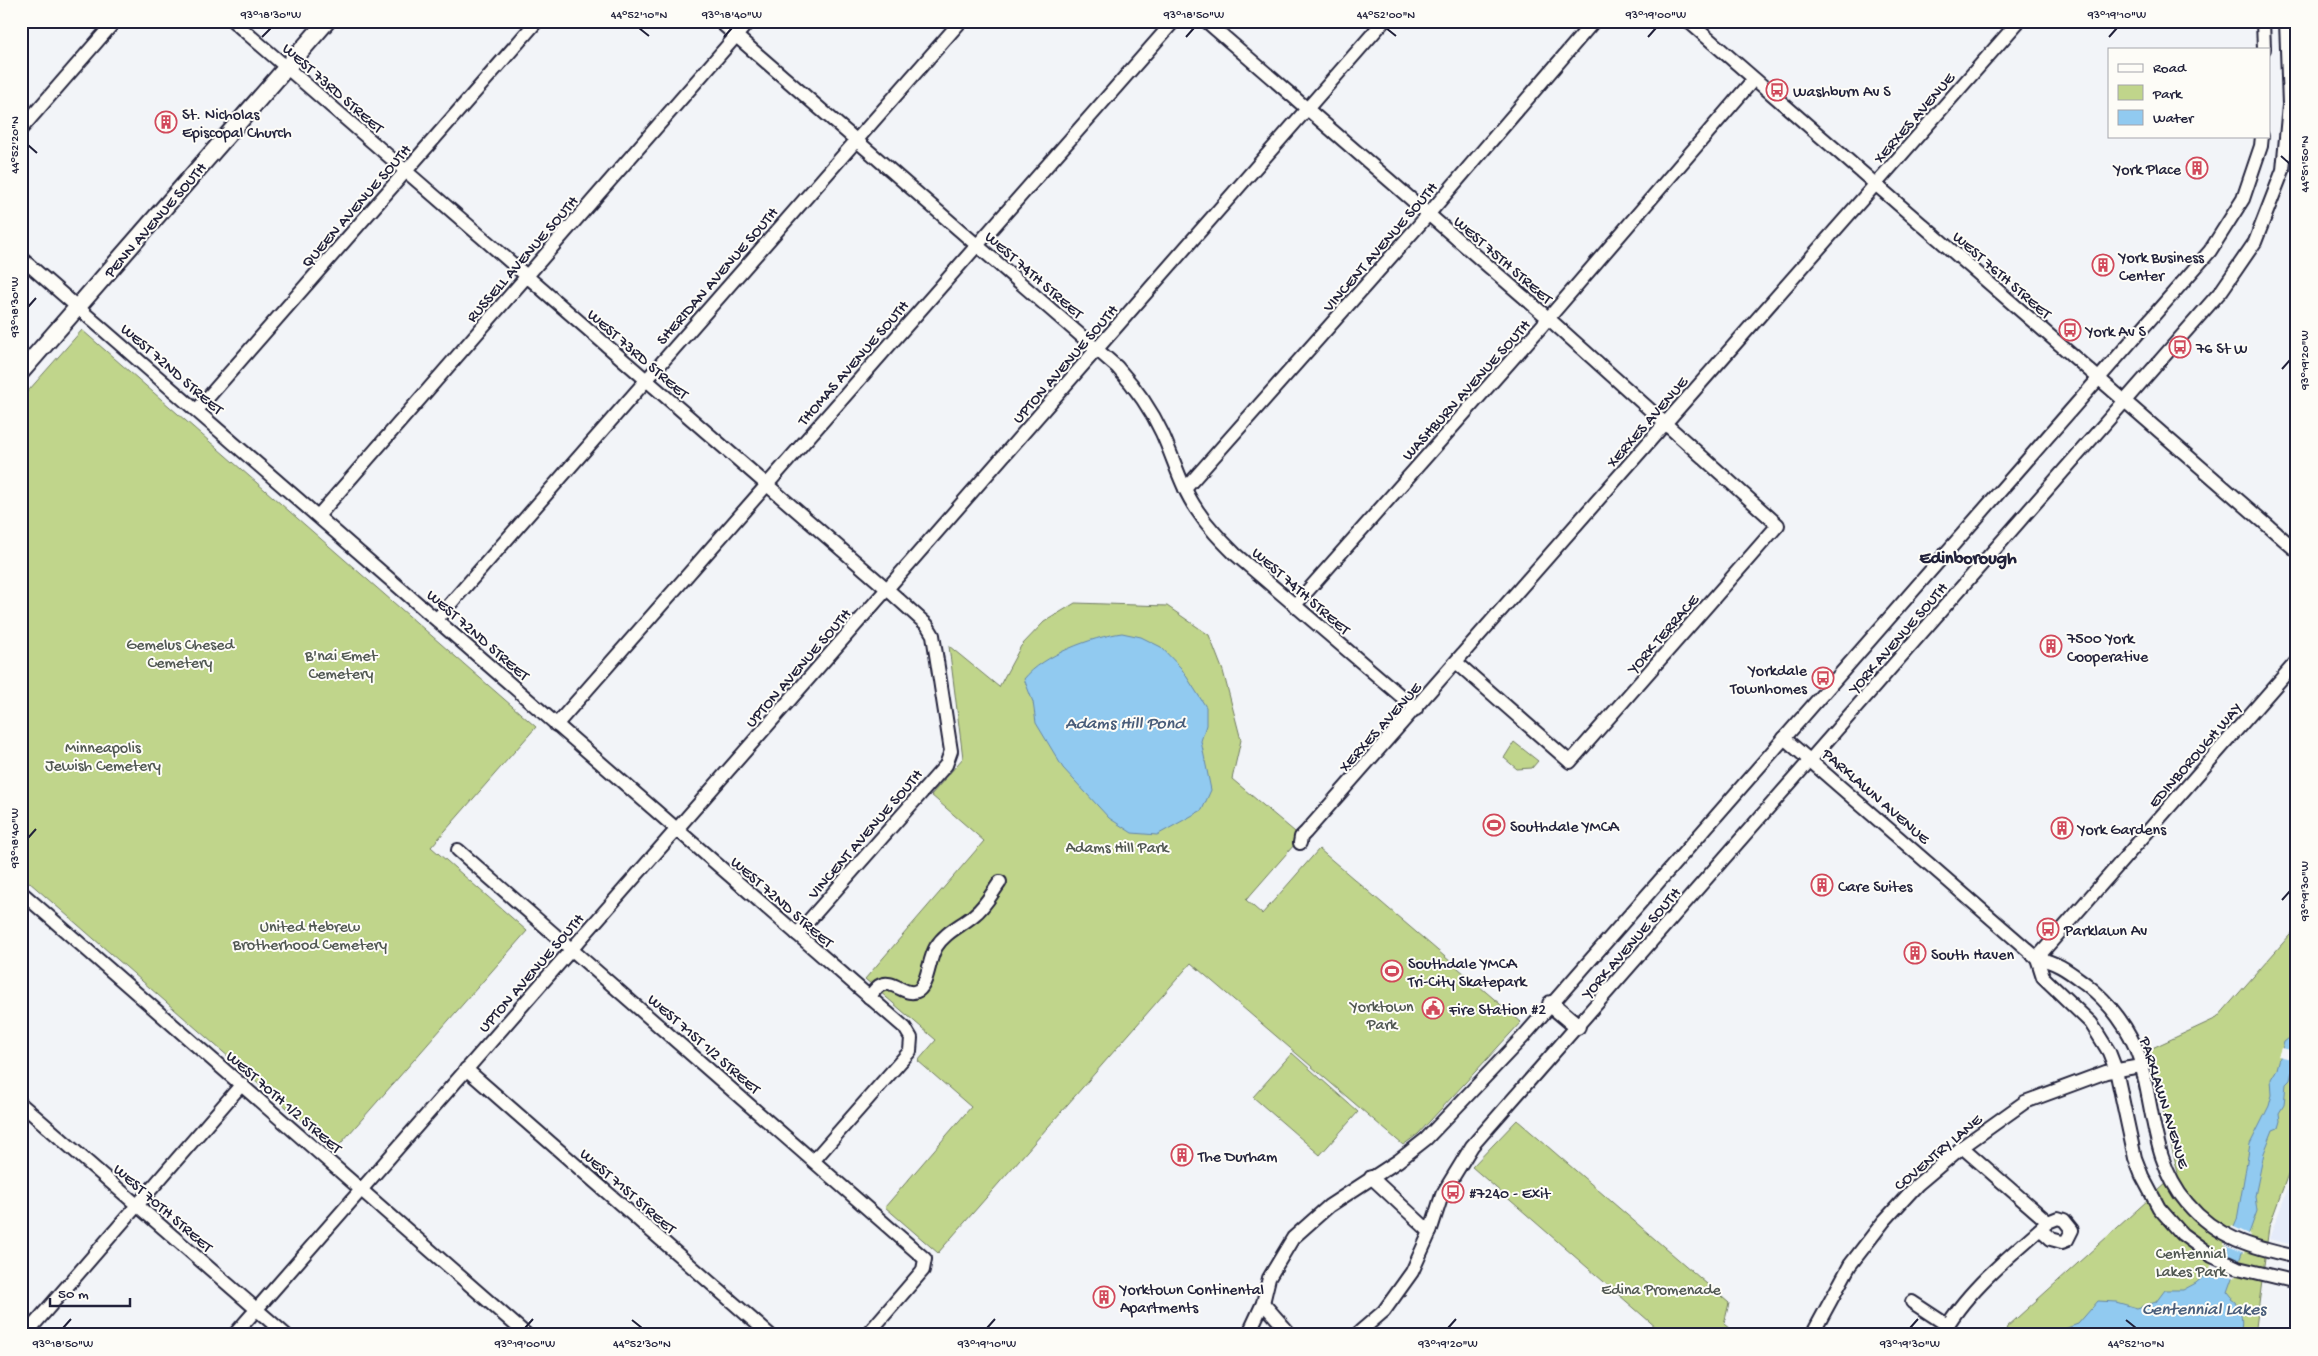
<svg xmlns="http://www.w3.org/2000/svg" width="2318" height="1356" font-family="'Gochi Hand',sans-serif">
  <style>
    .built { fill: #e5ebf9 }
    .green { fill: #c0d58b; stroke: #717c63 }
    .water { fill: #91caf0; stroke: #6587a8 }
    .pier { fill: #f2f4f8 }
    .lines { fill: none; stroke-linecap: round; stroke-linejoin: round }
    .minor-casing { stroke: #22223b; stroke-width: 16 }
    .major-casing { stroke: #22223b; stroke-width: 20 }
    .minor { stroke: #fdfcf7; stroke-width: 12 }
    .major { stroke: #fdfcf7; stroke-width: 16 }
    .ticks { fill: none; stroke: #22223b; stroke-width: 2 }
    .labels { text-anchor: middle; stroke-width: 4; stroke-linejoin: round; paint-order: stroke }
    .street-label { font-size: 16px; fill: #22223b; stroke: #fdfcf7 }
    .poi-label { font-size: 16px; fill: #22223b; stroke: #fdfcf7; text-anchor: start }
    .park-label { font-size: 16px; fill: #515853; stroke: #fdfcf7 }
    .neighbourhood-label { font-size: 18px; font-weight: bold; fill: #22223b; stroke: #fdfcf7 }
    .water-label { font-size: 18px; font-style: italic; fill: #495d7a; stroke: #fdfcf7 }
    .neatline { fill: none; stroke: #22223b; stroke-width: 2 }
    .ticks-label { font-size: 12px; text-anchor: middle; fill: #22223b }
  </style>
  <rect width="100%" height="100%" fill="#f2f4f8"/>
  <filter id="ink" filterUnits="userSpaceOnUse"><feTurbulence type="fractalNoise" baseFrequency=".02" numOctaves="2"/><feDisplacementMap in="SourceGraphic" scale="10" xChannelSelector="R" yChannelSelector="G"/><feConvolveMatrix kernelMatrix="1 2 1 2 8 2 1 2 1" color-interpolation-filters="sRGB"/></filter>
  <g filter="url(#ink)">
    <path class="built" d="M2297,1164v82l-28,-7z"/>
    <g class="green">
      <path d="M82,330l454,397 -105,120 96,84 -192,219 -314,-275v-476z"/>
      <path d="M1075,603l92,3 42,29 14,36 18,69 -9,39 69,58 -55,63 16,14 57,-65 202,173 -103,112 -15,11 -212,-182 -253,290 -53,-46 86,-100 -53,-46 18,-21 -71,-61 119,-138 -53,-46 32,-37 -14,-112 50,41 22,-41 23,-24z"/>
      <path d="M1514,742l24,19 -6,7 -15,1 -13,-11z"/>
      <path d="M2297,927v222l-28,78 -14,108h-251l3,-8 171,-154 -30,-123 69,-32z"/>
      <path d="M1292,1053l66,59 -38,43 -67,-58z"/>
      <path d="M1517,1120l212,183 -5,21 13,11h-72l-193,-168z"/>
    </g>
    <g class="water">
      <path d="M1122,633l19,4 20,10 20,21 25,39v18l-5,16 10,49 -9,20 -45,25 -25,-2 -23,-15 -46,-50 -27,-45 -3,-21 -9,-23c19,-24 68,-42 98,-46z"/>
      <path d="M2297,1024v22l-4,6 1,10 -4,18 -4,4 -2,21 -5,8 1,8 -2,7 -5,2 -9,23 -9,43 2,15 -29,81 4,5 -1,2c12,7 12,24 9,36h-182l6,-6 14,-5 20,-23 18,1 21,6 19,-6 9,-12h18l13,-7 17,-15 11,-17 13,-31 13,-76 19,-38 3,-11 -1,-16 6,-10 7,-27 9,-7z"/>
    </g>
    <g class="pier">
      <path d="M2281,1048l16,3 -1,9 -18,-4z"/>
      <path d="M2232,1226l19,9 -7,18 -20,-9z"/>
      <path d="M2221,1252l20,9 -6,17 -25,-11z"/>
    </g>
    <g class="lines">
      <g class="minor-casing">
        <g id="minor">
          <path d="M233,21l654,568 40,36 6,10 18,116 -5,14 -149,169"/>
          <path d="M719,21l398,346c18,20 34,42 45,66 12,26 19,54 35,77 11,17 24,30 38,44l181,155"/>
          <path d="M1206,21l342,297 230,207 -208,237 -114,-100"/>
          <path d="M1688,21l609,530"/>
          <path d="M2263,21l1,28"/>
          <path d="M21,129l94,-108"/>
          <path d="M21,258l884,770 6,10 -1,13 -96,109"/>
          <path d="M197,410l340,-389"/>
          <path d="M1185,489l235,-265 174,-203"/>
          <path d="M318,516l431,-495"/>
          <path d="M1295,605l245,-277 214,-249"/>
          <path d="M437,619l524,-598"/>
          <path d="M556,725l618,-704"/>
          <path d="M1784,738l253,220c22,5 31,13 49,26 23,18 44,45 53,73 15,48 13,106 48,146 29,35 67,45 110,54"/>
          <path d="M1300,843l1,-6 5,-5 713,-811"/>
          <path d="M458,850l467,409 -2,11 -56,65"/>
          <path d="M21,892l506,443"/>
          <path d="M2037,958l6,19 48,46 18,29 7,18 19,88 7,18 17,32 23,26 30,22 26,12 59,14"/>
          <path d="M2037,958l260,-297"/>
          <path d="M869,997c3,-3 7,-9 10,-11 14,-9 27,13 40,4 9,-7 10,-32 17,-43 9,-15 25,-21 38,-32 11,-8 18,-22 26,-33"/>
          <path d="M466,1069l304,266"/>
          <path d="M21,1104l265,231"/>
          <path d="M1962,1147l86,75"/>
          <path d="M1371,1177l59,55"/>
          <path d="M1912,1302l35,23"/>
          <path d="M1263,1303l28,32"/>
          <path d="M25,1335l217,-251"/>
          <path d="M234,1335l1150,-1314"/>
          <path d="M1248,1335l15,-32 6,-25 24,-40 36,-32 69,-45 28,-22 97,-102 687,-786 33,-52 18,-53 1,-10"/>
          <path d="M1356,1335l28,-24 28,-39 18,-40 12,-37 30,-49 750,-856 33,-48 28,-72 6,-65 -3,-84"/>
          <path d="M1812,1335l38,-70 34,-44 33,-36 45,-38 63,-45 81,-30 35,-6"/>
          <path d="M1942,1335c22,-43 70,-81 106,-113l10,-4 6,2 8,10 -5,10 -5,2 -11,-3 -11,-10"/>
        </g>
      </g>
      <g class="major-casing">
        <g id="major">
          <path d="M21,372l306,-351"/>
          <path d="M1551,1004l26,22"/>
        </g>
      </g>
      <use href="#minor" class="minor"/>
      <use href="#major" class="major"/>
    </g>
  </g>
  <path class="ticks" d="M639,28l10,8M1386,28l10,8M262,37l9,-9M724,37l8,-9M1186,37l8,-9M1648,37l8,-9M2109,37l8,-9M28,145l9,8M2281,156l9,8M28,307l8,-9M2282,369l8,-9M28,838l8,-9M2282,900l8,-9M632,1320l10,8M2126,1320l10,8M63,1328l8,-9M525,1328l8,-9M987,1328l8,-9M1448,1328l8,-9M1910,1328l8,-9"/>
  <defs>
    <g id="bus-ring" transform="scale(1.125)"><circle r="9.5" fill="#fdfcf7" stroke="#d1495b" stroke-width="1.5"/><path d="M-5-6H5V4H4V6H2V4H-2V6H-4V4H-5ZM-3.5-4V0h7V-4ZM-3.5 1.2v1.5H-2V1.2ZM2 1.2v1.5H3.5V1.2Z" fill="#d1495b"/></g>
    <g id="building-ring" transform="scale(1.125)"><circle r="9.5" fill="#fdfcf7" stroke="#d1495b" stroke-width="1.5"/><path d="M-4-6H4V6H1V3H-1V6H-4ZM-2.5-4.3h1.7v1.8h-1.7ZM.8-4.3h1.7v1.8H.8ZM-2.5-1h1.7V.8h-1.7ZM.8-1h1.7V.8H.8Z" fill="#d1495b"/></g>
    <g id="stadium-ring" transform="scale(1.125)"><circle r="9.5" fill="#fdfcf7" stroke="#d1495b" stroke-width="1.5"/><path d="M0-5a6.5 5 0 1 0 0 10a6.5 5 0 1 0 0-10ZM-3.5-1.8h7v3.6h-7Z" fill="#d1495b"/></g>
    <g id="civic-ring" transform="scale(1.125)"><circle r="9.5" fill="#fdfcf7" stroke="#d1495b" stroke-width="1.5"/><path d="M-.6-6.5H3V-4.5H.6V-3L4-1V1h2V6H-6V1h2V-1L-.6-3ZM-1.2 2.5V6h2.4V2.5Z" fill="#d1495b"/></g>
  </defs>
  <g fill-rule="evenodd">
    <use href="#bus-ring" x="1777" y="90"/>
    <use href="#building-ring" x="166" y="122"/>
    <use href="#building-ring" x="2197" y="168"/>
    <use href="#building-ring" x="2103" y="265"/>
    <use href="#bus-ring" x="2070" y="330"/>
    <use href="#bus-ring" x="2180" y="347"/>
    <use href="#building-ring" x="2051" y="646"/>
    <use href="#bus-ring" x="1823" y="678"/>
    <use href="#stadium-ring" x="1494" y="825"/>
    <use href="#building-ring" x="2062" y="828"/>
    <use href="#building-ring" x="1822" y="885"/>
    <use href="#bus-ring" x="2048" y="929"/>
    <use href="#building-ring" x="1915" y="953"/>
    <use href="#stadium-ring" x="1392" y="971"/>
    <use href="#civic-ring" x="1433" y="1008"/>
    <use href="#building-ring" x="1182" y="1155"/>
    <use href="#bus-ring" x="1453" y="1192"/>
    <use href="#building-ring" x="1104" y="1297"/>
  </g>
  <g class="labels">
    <g class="street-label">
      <text transform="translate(334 87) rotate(41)" y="6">WEST 73RD STREET</text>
      <text transform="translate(1913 117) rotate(-49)" y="6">XERXES AVENUE</text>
      <text transform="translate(355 205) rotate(-49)" y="6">QUEEN AVENUE SOUTH</text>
      <text transform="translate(154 219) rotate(-49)" y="6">PENN AVENUE SOUTH</text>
      <text transform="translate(1379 246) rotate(-49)" y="6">VINCENT AVENUE SOUTH</text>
      <text transform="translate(521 258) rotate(-49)" y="6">RUSSELL AVENUE SOUTH</text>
      <text transform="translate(1504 259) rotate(41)" y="6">WEST 75TH STREET</text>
      <text transform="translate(1035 274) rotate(41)" y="6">WEST 74TH STREET</text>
      <text transform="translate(2003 274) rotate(41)" y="6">WEST 76TH STREET</text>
      <text transform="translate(716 275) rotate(-49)" y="6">SHERIDAN AVENUE SOUTH</text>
      <text transform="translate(639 353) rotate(41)" y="6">WEST 73RD STREET</text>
      <text transform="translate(852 362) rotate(-49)" y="6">THOMAS AVENUE SOUTH</text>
      <text transform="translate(1064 363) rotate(-49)" y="6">UPTON AVENUE SOUTH</text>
      <text transform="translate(173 368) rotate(41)" y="6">WEST 72ND STREET</text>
      <text transform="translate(1465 389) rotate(-48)" y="6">WASHBURN AVENUE SOUTH</text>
      <text transform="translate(1646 421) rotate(-49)" y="6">XERXES AVENUE</text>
      <text transform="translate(1302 590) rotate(41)" y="6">WEST 74TH STREET</text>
      <text transform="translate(1662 633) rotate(-49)" y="6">YORK TERRACE</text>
      <text transform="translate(479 634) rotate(41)" y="6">WEST 72ND STREET</text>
      <text transform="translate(1897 637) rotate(-49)" y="6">YORK AVENUE SOUTH</text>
      <text transform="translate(797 667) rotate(-49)" y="6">UPTON AVENUE SOUTH</text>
      <text transform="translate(1379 726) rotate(-48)" y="6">XERXES AVENUE</text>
      <text transform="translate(2194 754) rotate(-49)" y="6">EDINBOROUGH WAY</text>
      <text transform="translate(1877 795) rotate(41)" y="6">PARKLAWN AVENUE</text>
      <text transform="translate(864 833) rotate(-49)" y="6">VINCENT AVENUE SOUTH</text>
      <text transform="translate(783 901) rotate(41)" y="6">WEST 72ND STREET</text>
      <text transform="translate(1630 942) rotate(-49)" y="6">YORK AVENUE SOUTH</text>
      <text transform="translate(530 972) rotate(-49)" y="6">UPTON AVENUE SOUTH</text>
      <text transform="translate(705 1043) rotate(41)" y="6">WEST 71ST 1/2 STREET</text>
      <text transform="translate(285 1101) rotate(41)" y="6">WEST 70TH 1/2 STREET</text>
      <text transform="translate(2166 1102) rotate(73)" y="6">PARKLAWN AVENUE</text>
      <text transform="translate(1937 1151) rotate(-40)" y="6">COVENTRY LANE</text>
      <text transform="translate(629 1190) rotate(41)" y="6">WEST 71ST STREET</text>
      <text transform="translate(164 1207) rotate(41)" y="6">WEST 70TH STREET</text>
    </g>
    <g class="poi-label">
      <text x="1793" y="96">Washburn Av S</text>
      <text x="182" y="119">St. Nicholas<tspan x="182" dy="18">Episcopal Church</tspan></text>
      <text x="2181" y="174" text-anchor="end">York Place</text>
      <text x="2119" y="262">York Business<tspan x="2119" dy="18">Center</tspan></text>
      <text x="2086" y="336">York Av S</text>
      <text x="2196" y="353">76 St W</text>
      <text x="2067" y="643">7500 York<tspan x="2067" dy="18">Cooperative</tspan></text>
      <text x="1807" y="675" text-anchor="end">Yorkdale<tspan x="1807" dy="18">Townhomes</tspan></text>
      <text x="1510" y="831">Southdale YMCA</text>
      <text x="2078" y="834">York Gardens</text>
      <text x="1838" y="891">Care Suites</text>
      <text x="2064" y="935">Parklawn Av</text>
      <text x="1931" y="959">South Haven</text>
      <text x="1408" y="968">Southdale YMCA<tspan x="1408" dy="18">Tri-City Skatepark</tspan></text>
      <text x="1449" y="1014">Fire Station #2</text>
      <text x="1198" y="1161">The Durham</text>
      <text x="1469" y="1198">#7240 - Exit</text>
      <text x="1120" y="1294">Yorktown Continental<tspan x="1120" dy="18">Apartments</tspan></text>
    </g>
    <g class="park-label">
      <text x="180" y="649">Gemelus Chesed<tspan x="180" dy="18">Cemetery</tspan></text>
      <text x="341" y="660">B'nai Emet<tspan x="341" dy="18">Cemetery</tspan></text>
      <text x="103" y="752">Minneapolis<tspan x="103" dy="18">Jewish Cemetery</tspan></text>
      <text x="1117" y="852">Adams Hill Park</text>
      <text x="310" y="931">United Hebrew<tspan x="310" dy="18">Brotherhood Cemetery</tspan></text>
      <text x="1382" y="1011">Yorktown<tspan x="1382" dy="18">Park</tspan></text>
      <text x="2191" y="1258">Centennial<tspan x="2191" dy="18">Lakes Park</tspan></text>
      <text x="1661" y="1294">Edina Promenade</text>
    </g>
    <g class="neighbourhood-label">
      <text x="1968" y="563">Edinborough</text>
    </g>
    <g class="water-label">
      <text x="1125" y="728">Adams Hill Pond</text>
      <text x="2204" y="1314">Centennial Lakes</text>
    </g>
  </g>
  <rect width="2318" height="1356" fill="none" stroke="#fdfcf7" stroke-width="55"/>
  <rect x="2108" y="48" width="162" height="90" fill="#fdfcf7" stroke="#a5a5ac"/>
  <rect x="2118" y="64" width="25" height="8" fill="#fdfcf7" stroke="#a5a5ac"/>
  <text x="2153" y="72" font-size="15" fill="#22223b">Road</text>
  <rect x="2118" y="85" width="25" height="15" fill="#c0d58b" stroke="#a5a5ac"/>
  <text x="2153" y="98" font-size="15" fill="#22223b">Park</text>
  <rect x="2118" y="110" width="25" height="15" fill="#91caf0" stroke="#a5a5ac"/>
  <text x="2153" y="122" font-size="15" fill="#22223b">Water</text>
  <path d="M50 1298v8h80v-8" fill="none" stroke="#22223b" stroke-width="2.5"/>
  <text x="58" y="1298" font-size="15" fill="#22223b" stroke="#fdfcf7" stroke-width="4" paint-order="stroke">50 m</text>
  <rect x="28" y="28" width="2262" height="1300" class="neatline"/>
  <g class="ticks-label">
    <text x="271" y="18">93°18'30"W</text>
    <text x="639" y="18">44°52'10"N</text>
    <text x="732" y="18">93°18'40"W</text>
    <text x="1194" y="18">93°18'50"W</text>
    <text x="1386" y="18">44°52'00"N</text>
    <text x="1656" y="18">93°19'00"W</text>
    <text x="2117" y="18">93°19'10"W</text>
    <text transform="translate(14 145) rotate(-90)" y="4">44°52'20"N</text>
    <text transform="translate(2304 164) rotate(-90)" y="4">44°51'50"N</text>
    <text transform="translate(14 307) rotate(-90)" y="4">93°18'30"W</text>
    <text transform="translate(2304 360) rotate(-90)" y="4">93°19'20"W</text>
    <text transform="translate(14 838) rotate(-90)" y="4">93°18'40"W</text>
    <text transform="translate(2304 891) rotate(-90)" y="4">93°19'30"W</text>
    <text x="63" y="1347">93°18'50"W</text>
    <text x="525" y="1347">93°19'00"W</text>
    <text x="642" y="1347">44°52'30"N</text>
    <text x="987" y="1347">93°19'10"W</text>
    <text x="1448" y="1347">93°19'20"W</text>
    <text x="1910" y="1347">93°19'30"W</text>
    <text x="2136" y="1347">44°52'10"N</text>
  </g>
</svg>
